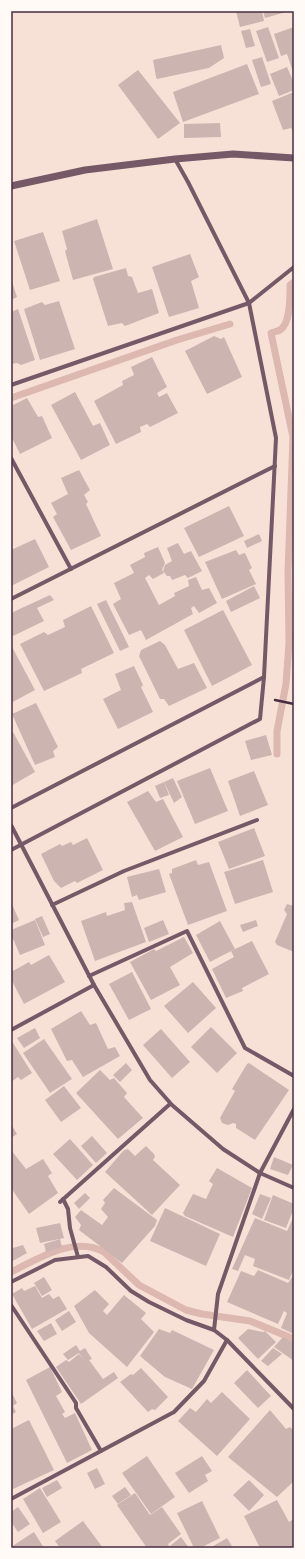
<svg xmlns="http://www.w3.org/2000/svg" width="305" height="1559" font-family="'Varela Round',sans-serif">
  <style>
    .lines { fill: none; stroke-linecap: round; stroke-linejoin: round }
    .stream { stroke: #dcb8b0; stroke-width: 7 }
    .building { fill: #ccb4b1 }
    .path { stroke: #4a2c40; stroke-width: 2.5 }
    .minor { stroke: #755966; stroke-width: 4 }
    .tertiary { stroke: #755966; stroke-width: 7 }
    .neatline { fill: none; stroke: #4a2c40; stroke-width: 1.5 }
  </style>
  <rect width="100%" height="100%" fill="#f7e1d7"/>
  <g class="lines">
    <g class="stream">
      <path d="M11,398l166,-58 53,-16"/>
      <path d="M277,754v-23l9,-47 3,-41 -1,-71 5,-135 -22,-104c3,-1 7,-2 9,-3 11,-7 10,-34 10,-45l4,-3"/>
      <path d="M11,1272c27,-13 63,-37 93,-20l35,33 47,25 16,4 48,7 44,18"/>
    </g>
  </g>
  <g class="building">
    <path d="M236,11h26l2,10 -24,6z"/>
    <path d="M263,11h27l-25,7z"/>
    <path d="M268,27l11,31 -12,4 -11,-31z"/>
    <path d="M294,27v48l-7,-21 -6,2 -7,-22z"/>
    <path d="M250,29l5,17 -9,2 -5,-17z"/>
    <path d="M221,45l3,13 -15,10 -52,11 -1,-2 -3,-17z"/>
    <path d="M262,57l9,27 -10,3 -9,-27z"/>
    <path d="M247,64l12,30 -76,28 -10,-30z"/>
    <path d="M287,67l7,16v7l-15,6 -9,-22z"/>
    <path d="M138,70l42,53 -22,16 -40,-54z"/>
    <path d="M294,92v41l-3,-5 -8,2 -11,-29z"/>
    <path d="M220,123l1,14 -37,1v-14z"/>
    <path d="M97,219l16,50 -40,11 -8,-29 2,-2 -5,-18z"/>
    <path d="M43,232l17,49 -30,9 -16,-49z"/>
    <path d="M190,254l9,23 -8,4 8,27 -30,9 -17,-50z"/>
    <path d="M126,268l2,8 4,1 6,16 14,-4 7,24 -34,13 -3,-3 -14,3 -15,-47 1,-2z"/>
    <path d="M11,279l6,18 -6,3z"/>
    <path d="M59,301l16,48 -35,11 -16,-51 18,-7 3,3z"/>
    <path d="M18,309l17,51 -14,5 -4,-2 -6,1v-52z"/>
    <path d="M214,336l7,3 3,-2 18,40 -35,17 -22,-43z"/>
    <path d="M152,357l15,30 -10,6 2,4 8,-4 11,20 -28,14 -3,-3 -7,3 1,5 -25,12 -22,-43 29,-16 -1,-4 12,-6 -3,-8z"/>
    <path d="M75,392l18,34 7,-3 10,22 -29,15 -30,-55z"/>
    <path d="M27,398l11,19 4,-1 10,22 -32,16 -9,-18v-30z"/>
    <path d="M79,470l11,20 -6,5 4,7 -2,2 15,32 -30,14 -18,-33 4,-3 -6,-11 17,-9 -7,-16z"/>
    <path d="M229,506l15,30 -45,21 -15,-29z"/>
    <path d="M259,534l3,7 -15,7 -3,-7z"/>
    <path d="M35,539l14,28 -38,19v-36z"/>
    <path d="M178,543l6,11 7,-3 11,20 -14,7 -3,-3 -13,5 -2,-4h-3l-4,-5 2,-6 7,-4 -5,-13z"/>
    <path d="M158,547l7,16 -3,7 2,3 -11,6 -4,-4 -4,3 14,27 16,-9 -1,-3 15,-7 -1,-6 8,-3 6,13 7,-2 8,15 -18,10 -5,-7 -3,2 2,6 -47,26 -5,-10 -12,5 -16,-31 8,-5 -7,-16 20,-10 -4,-8 15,-8 -1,-4z"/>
    <path d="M236,550l3,5 6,-2 7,15 -3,2 7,14 -34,15 -17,-37z"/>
    <path d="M254,586l6,12 -29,14 -5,-11z"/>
    <path d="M50,595l4,5 -17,8 7,13 -31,15 -2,-4v-19z"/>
    <path d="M106,600l23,47 -9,4 -23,-47z"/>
    <path d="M91,606l23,47 -33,16 1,4 -38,18 -24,-47 24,-12 4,3 17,-8 -2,-7z"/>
    <path d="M223,610l29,55 -40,21 -28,-56z"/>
    <path d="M160,641l5,4 13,24 16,-6 13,25 -38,18 -5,-7h-4l-21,-43 2,-6z"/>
    <path d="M11,645l24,45 -24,13z"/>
    <path d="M134,666l9,19 -2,2 12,25 -35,17 -15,-30 18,-9 -6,-16z"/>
    <path d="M36,703l22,44 -5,4 2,6 -20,8 -23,-51z"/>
    <path d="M13,732l22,40 -24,14v-52z"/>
    <path d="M266,735l6,20 -21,5 -6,-19z"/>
    <path d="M210,768l18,43 -33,13 -18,-43z"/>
    <path d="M254,771l14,34 -28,11 -12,-35z"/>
    <path d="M173,778l9,19 -8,6 -10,-21z"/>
    <path d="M164,782l5,13 -9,3 -5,-12z"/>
    <path d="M148,791l8,11 7,-3 20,38 -28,14 -28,-49z"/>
    <path d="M254,828l11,28 -36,13 -11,-27z"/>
    <path d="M87,838l16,32 -26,13 -2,-2 -14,7 -7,-7 -13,-27 19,-10 2,2 9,-4 2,3z"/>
    <path d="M196,860l2,5 11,-3 18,49 -39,14 -19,-51 3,-1v-4z"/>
    <path d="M263,860l10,32 -38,12 -11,-32z"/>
    <path d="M159,869l7,23 -27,8 -2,-5 -5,2 -5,-20z"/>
    <path d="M11,902l8,18 -8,4z"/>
    <path d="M132,902l14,40 -51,19 -14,-40 25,-9 1,4 18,-6 -1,-7z"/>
    <path d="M287,904l7,2v46l-17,-7 -2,-3 12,-28 -3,-4z"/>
    <path d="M42,916l8,18 -7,3 -8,-18z"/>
    <path d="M35,920l10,25 -25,10 -9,-21v-4z"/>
    <path d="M163,920l6,14 -20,8 -5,-14z"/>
    <path d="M256,920l2,6 -15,6 -3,-7z"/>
    <path d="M220,921l15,28 -25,13 -14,-27z"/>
    <path d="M184,937l9,16 -23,14 10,18 -29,15 -21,-38 24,-13 2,2z"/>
    <path d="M252,941l17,33 -27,14 1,3 -17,7 -14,-29 22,-12 -3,-6z"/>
    <path d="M49,955l16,27 -41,22 -13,-25v-7l18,-10 2,3z"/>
    <path d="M132,972l19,37 -22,11 -20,-36z"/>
    <path d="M193,982l23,26 -28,25 -24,-27z"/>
    <path d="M81,1011l9,14 6,-2 12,26 7,-2 5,9 -37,21 -11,-17 -5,1 -16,-32z"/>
    <path d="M211,1027l26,26 -20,20 -26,-26z"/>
    <path d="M35,1028l5,10 -16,10 -7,-10z"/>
    <path d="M161,1029l29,33 -18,16 -29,-33z"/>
    <path d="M44,1039l28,40 -22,14 -27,-40z"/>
    <path d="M13,1043l19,30 -11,7 -3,-3 -7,5v-38z"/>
    <path d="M126,1063l6,7 -12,12 -7,-7z"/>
    <path d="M249,1063l40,27 -34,50 -19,-12v-4l-3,-1 -5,2 -6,-2 -2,-5 15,-27 -3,-2 15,-25z"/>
    <path d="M100,1070l10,10 4,-2 13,15 -3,4 19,21 -25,21 -42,-46z"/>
    <path d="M64,1086l17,22 -20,14 -16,-22z"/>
    <path d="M11,1124l6,10 -6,4z"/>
    <path d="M92,1136l15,17 -11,10 -15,-17z"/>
    <path d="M70,1139l23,26 -16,15 -24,-26z"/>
    <path d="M146,1146l8,8 1,3 -2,3 27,25 -28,30 -47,-43 19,-22 4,-1 7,7z"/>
    <path d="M11,1150l15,19 17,-10 9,14 -4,3 10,17 -29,21 -18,-26z"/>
    <path d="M274,1157l19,8 -5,10 -18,-6z"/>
    <path d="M217,1168l35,20 -19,49 -48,-21 -2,-3 10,-19 13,5 7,-15 -4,-3z"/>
    <path d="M114,1188l43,32 -2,6 -33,37 -43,-33 2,-5 -6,-8 6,-7 21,15 6,-8 -7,-8 4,-6 -2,-3z"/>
    <path d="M85,1193l5,5 -11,11 -5,-6z"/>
    <path d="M260,1194l11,4 -9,21 -10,-5z"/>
    <path d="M273,1195l21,9v4l-8,20 -22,-8z"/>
    <path d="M165,1208l55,26 -14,32 -56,-25z"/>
    <path d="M294,1216v53l-5,11 -36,-14 2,-7 -10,-4 -7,16 -6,-2 23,-51 32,13z"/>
    <path d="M60,1223l4,15 -24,5 -4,-15z"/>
    <path d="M60,1239l2,8 -16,5 -2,-8z"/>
    <path d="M23,1245l4,8 -16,9v-16l2,2z"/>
    <path d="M258,1270l30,13 4,-6 2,1v56l-13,-6 6,-15 -3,-2 -6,13 -51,-22 14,-31 13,5z"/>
    <path d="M44,1277l8,13 -10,6 -8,-13z"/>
    <path d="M35,1286l7,12 7,-4 4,5 6,-3 8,13 -35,20 -20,-35 10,-6 2,3z"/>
    <path d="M95,1290l14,14 -6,7 4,4 17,-20 22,18 -5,6 13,13 -27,35 -38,-34 -15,-27z"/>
    <path d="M69,1311l7,11 -14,9 -7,-11z"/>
    <path d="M51,1323l6,11 -13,7 -7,-10z"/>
    <path d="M159,1329l11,4 2,-3 42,20 -22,39 -27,-12 -25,-21z"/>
    <path d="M248,1329l15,3 2,-1 11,11 -18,17 -20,-21z"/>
    <path d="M283,1337l11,6v18l-20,-14z"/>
    <path d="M76,1345l4,6 5,-3 7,11 -3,1 14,19 11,-7 4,6 -37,26 -25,-37 10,-7 3,2 10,-8 5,6 -5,-7 -11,7 -5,-6z"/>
    <path d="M273,1348l9,6 -14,12 -7,-5z"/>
    <path d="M50,1367l12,25 -6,4 9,16 -3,2 3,4 10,-5 17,37 -25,13 -41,-83z"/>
    <path d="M141,1368l27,29 -13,13 -3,-1 -4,3 -28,-30 11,-8 2,1z"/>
    <path d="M247,1370l24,26 -13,12 -24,-25z"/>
    <path d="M11,1391l6,12 -4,3 3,6 -5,3z"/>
    <path d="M222,1392l28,27 -33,37 -39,-35 12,-13 6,4 11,-13 4,4z"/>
    <path d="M270,1410l16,19 4,-2 4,4v50l-17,16 -49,-40z"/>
    <path d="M29,1420l25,50 -43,20v-61z"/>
    <path d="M147,1456l28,41 -24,17 -29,-41z"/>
    <path d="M202,1456l10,15 -7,4 3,6 -19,12 -14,-20z"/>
    <path d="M97,1468l8,16 -10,5 -8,-16z"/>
    <path d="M57,1480l5,8 -15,9 -5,-9z"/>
    <path d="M249,1480l15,15 -15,16 -16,-16z"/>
    <path d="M125,1487l6,8 -13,9 -6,-8z"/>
    <path d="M40,1488l21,34 -18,11 -20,-34z"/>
    <path d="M135,1493l15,22 12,-8 19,27 -13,10 2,4h-23l-30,-43z"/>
    <path d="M277,1500l12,22 5,-3v29h-34l-16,-32z"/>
    <path d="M202,1501l18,37 -20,10h-6l-17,-35z"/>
    <path d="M18,1507l12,17 -12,8 -7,-10v-10z"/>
    <path d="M83,1521l20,27h-43l-5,-7z"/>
    <path d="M34,1532l10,16h-33v-1z"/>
    <path d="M181,1537l8,11h-17l-2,-2z"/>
    <path d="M227,1538l5,8 -3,2h-19z"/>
  </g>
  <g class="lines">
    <path class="path" d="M275,700l19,4"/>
    <g class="minor">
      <path d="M11,385l238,-82 45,-36"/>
      <path d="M11,458l60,111"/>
      <path d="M11,599l264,-133"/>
      <path d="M11,808l253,-131"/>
      <path d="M11,825l83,160 56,95 22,25 51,44 37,24 34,15"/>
      <path d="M11,850l249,-131 4,-42 12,-239 -27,-135 -61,-121 -13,-23"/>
      <path d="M52,905l72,-34 133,-51"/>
      <path d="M89,976l98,-45 58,117 49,28"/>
      <path d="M11,1030l83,-45"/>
      <path d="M294,1109l-34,64 -42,121 -4,36 13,10 67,69"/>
      <path d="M63,1199l5,10 2,19 8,29"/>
      <path d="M60,1202l110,-98"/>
      <path d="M11,1282l44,-22 33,-4 18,11 25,24 18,11 37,18 28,10"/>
      <path d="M11,1305l65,98v5l25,43"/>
      <path d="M11,1499l163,-87 30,-31 23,-41"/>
    </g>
    <path class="tertiary" d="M11,186l74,-16 90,-11 58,-5 61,4"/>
  </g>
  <rect width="305" height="1559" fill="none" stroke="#fffaf5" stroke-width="24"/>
  <rect x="12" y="12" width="281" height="1535" class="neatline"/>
</svg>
